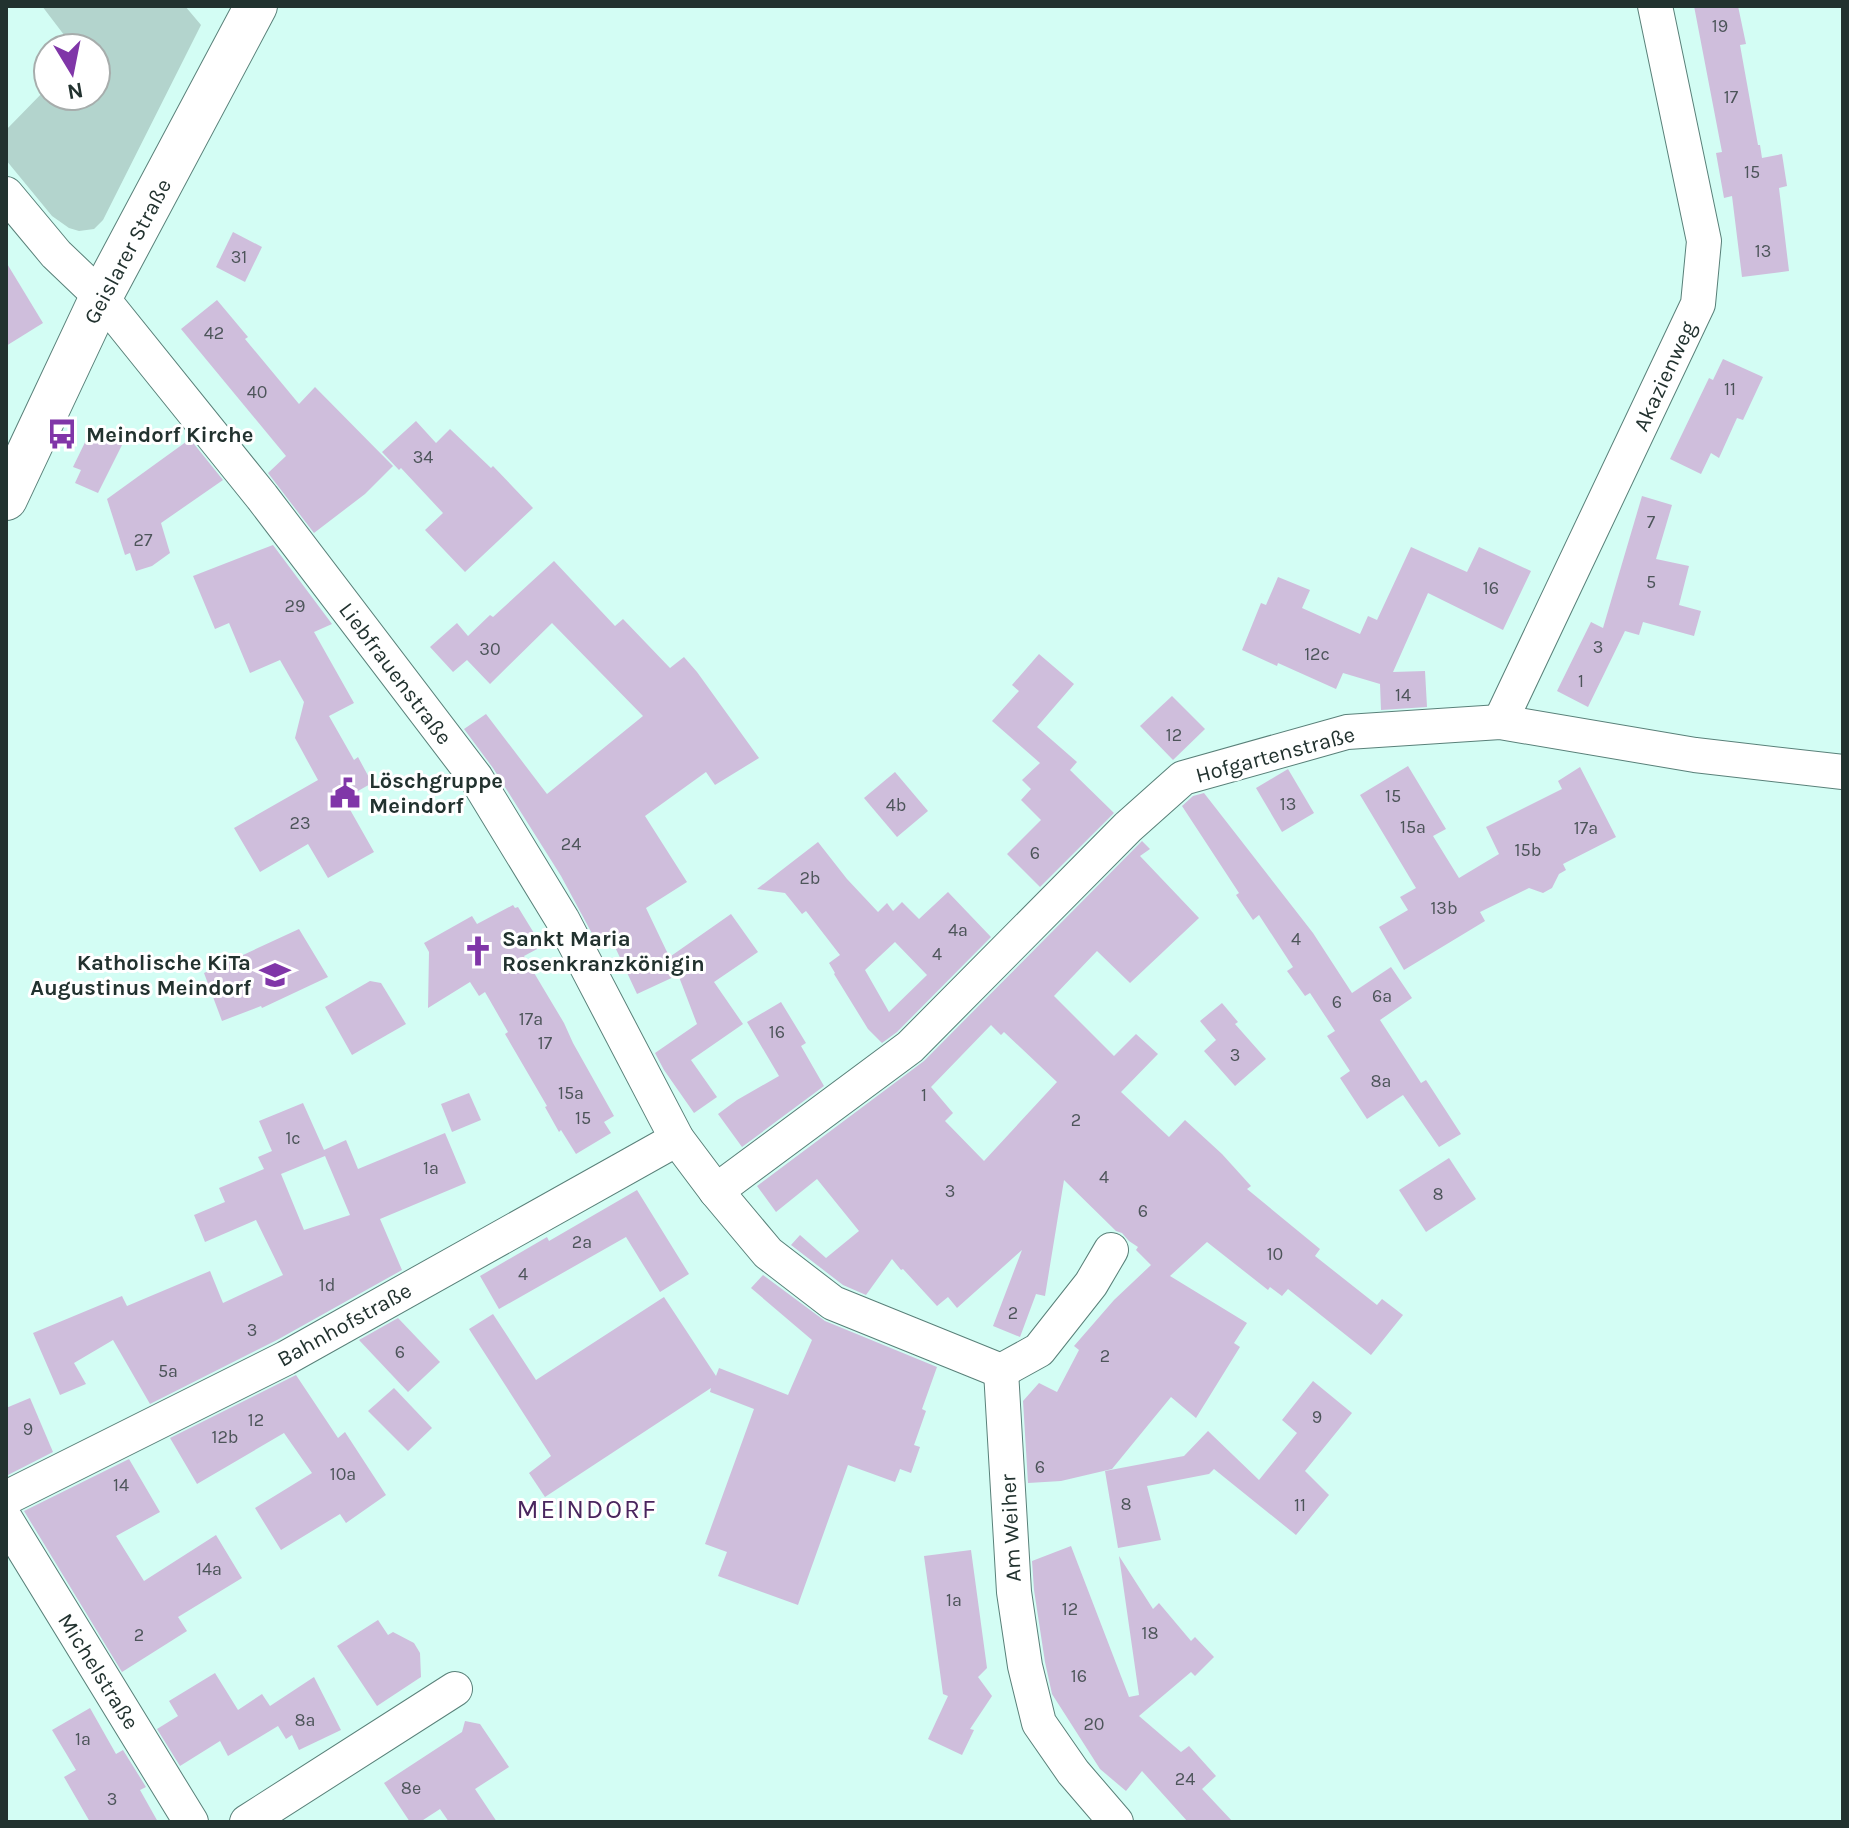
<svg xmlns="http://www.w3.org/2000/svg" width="1849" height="1828" font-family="Karla,sans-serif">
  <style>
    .green { fill: #b3d4cd }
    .building { fill: #cfbedc; fill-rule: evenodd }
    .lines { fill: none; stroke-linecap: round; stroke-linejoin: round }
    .minor-casing { stroke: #598079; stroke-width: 36 }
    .major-casing { stroke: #598079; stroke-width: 44 }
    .minor { stroke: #fff; stroke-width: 34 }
    .major { stroke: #fff; stroke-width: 42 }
    .labels { text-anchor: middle; stroke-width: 6; stroke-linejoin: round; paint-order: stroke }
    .number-label { font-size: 18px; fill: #4d555a }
    .street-label { font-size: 22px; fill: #22322f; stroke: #fff }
    .poi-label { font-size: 22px; font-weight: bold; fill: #22322f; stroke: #fff; text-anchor: start }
    .quarter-label { font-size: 26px; letter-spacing: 2px; fill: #49265e; stroke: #fff }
  </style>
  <rect width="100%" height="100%" fill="#d3fdf4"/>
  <path class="green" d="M42,6h143l16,19 -98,195 -9,9 -15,2 -10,-3 -17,-12 -46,-56v-30l42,-43v9h48v-48h-22z"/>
  <g class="building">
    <path d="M1694,6h44l8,38 -6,1 18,100h2l2,13 20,-4 5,32 -8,2 10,83 -47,6 -10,-81 -8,2 -8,-45 6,-1z"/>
    <path d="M233,232l29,15 -17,35 -29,-15z"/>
    <path d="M6,262l37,61 -37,23z"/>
    <path d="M217,300l31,37 -3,2 54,65 16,-17 78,79 -28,28 -51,39 -46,-60 18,-17 -105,-127z"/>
    <path d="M1723,359l40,18 -20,43 -6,-2 -18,40 -8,-5 -10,21 -31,-15 39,-81 4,2z"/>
    <path d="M416,421l20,22 14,-14 41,39 2,-2 40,42 -68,64 -40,-42 18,-17 -42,-45 -2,2 -17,-18z"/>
    <path d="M91,430l31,15 -24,48 -23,-10 6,-13 -8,-3z"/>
    <path d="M190,439l33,41 -62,43 9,30 -18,13 -16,5 -6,-18 -5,2 -18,-56z"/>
    <path d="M1642,496l30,9 -16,54 33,7 -10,39 22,6 -7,25 -51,-14 -4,13 -14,-4 -37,76 -31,-16 34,-69 12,6z"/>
    <path d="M273,545l59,79 -18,8 40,71 -25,13 25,44 4,-3 14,26 -28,16 30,53 -46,26 -20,-34 -48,28 -26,-44 84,-48 -23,-42 9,-36 -24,-42 -30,13 -21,-50 -14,6 -22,-53z"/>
    <path d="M1411,547l56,25 12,-25 52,24 -28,59 -75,-37 -35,79 32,-1 2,36 -46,3 -1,-26 -37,-11 -7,16 -58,-26 -1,3 -35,-16 19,-47 5,2 12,-28 32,13 -8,18 58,26 8,-18 9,4z"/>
    <path d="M554,561l61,65 8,-7 47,49 14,-11 13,15 62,86 -44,27 -9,-13 -61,44 42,66 -41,26 32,67 -41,19 -29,-62 -13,7 -34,-63 -68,-108 -29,-39 22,-15 61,80 96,-78 -91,-93 -62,61 -23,-24 -14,12 -23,-25 27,-24 11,13 22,-21 3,2z"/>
    <path d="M1039,654l35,30 -37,43 40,35 -7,8 44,43 -74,74 -33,-33 34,-34 -20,-20 10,-11 -9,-9 18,-17 -48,-42 27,-30 -7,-6z"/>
    <path d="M1172,696l33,33 -32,31 -33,-34z"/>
    <path d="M1408,766l38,63 -13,7 26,42 40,-24 -13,-27 76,-38 -4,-8 22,-14 36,70 -53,27 3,6 -7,4 -7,14 -9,5 -14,-5 -49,24 5,9 -81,49 -25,-43 29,-17 -8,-13 16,-9 -56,-93z"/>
    <path d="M1288,769l26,44 -32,19 -26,-44z"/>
    <path d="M895,772l33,39 -31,26 -33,-39z"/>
    <path d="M1204,793l109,140 39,60 39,-26 21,31 -32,22 41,63 5,-3 35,54 -22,13 -36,-52 -36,24 -27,-41 10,-7 -23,-35 8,-5 -25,-38 -5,3 -18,-25 6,-4 -34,-52 -6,5 -17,-25 3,-2 -57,-87 11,-10z"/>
    <path d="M1142,841l8,8 -10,7 59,62 -69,65 -33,-32 -43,45 60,60 22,-22 22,20 -37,38 48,45 16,-17 37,34 29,32 -4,3 73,60 -5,7 62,49 5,-6 21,16 -32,40 -83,-66 -6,7 -12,-9 -2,3 -61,-48 -37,34 77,47 -13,20 6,4 -44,71 -25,-21 -59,72 -51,12 -33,2 -5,-82 16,-18 18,9 22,-42 -5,-4 40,-46 37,-35 -15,-15 2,-3 -9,-6 -7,-8 -6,-2 -52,-51 -19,116 -9,-2 -16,43 -27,-11 29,-76 -65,58 -9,-11 -11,9 -34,-37 -2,1 -9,-11 -26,36 -23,-10 -52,-40 9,-10 26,23 33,-27 -42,-52 -41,33 -19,-26 167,-125zM991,1025l10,10 3,-3 53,50 -73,79 -39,-40 8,-8 -22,-26z"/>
    <path d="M818,842l29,37 31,33 9,-9 6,8 9,-9 17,17 29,-27 43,45 -94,95 -15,11 -14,-14 -34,-55 1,-1 -6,-10 11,-8 -34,-44 -4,3 -17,-21 -28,-4zM895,942l32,33 -38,37 -24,-42z"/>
    <path d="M513,905l2,3 3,-1 22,36 -3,2 2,3 -15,8 40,67 9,20 41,73 -10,6 7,11 -35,21 -15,-24 -2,2 -14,-25 2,-1 -42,-72 3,-2 -23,-40 -6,4 -9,-14 -42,26 1,-56 -5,-9 48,-27 5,8z"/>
    <path d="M731,914l27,38 -44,30 29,42 -52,36 26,37 -23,16 -30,-43 -9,-17 42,-29 -26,-68z"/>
    <path d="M299,929l29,48 -66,31 -1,-2 -39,15 -18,-48z"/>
    <path d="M370,981l11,2 25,41 -54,31 -27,-48z"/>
    <path d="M781,1002l25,41 -5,3 23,40 -82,61 -24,-33 19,-14 42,-24 -32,-54z"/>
    <path d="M1222,1003l16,19 -3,2 31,35 -31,27 -31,-35 12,-11 -16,-19z"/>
    <path d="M469,1093l12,27 -29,12 -11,-28z"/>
    <path d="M303,1103l21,47 22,-10 12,29 87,-36 21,50 -86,36 22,51 -125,70 -127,64 -37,-64 -39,23 12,21 -26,11 -27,-62 89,-37 5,10 83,-35 13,32 60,-28 -27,-55 -51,22 -11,-27 31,-13 -6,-14 45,-19 -6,-12 14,-6 -13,-30zM325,1156l25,59 -46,15 -23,-56z"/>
    <path d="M1449,1158l27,41 -50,33 -27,-42z"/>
    <path d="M637,1190l52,84 -29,18 -34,-55 -127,72 -19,-33 67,-39 2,4z"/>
    <path d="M763,1275l62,46 112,46 -15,42 4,2 -12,34 6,2 -9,26 -11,-4 -5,13 -47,-17 -50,140 -80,-29 9,-24 -22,-8 49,-135 -44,-17 1,-4 -166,109 -16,-24 22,-17 -82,-127 24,-15 43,66 128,-83 52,79 3,-8 69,27 24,-55 -61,-52z"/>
    <path d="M398,1318l42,44 -32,30 -49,-52z"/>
    <path d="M296,1375l42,63 7,-6 41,63 -40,28 -6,-9 -59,36 -26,-42 57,-35 -28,-40 -87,51 -27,-46z"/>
    <path d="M1313,1381l39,32 -47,58 24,24 -33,40 -82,-66 -5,5 -62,12 14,54 -43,8 -13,-77 79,-15 24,-25 51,49 38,-47 -15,-13z"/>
    <path d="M394,1388l38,40 -24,23 -40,-40z"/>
    <path d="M30,1398l23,54 -47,24v-68z"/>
    <path d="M129,1459l31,53 -44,24 28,45 72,-46 26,43 -64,39 9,14 -65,41 -98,-161z"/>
    <path d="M1071,1546l58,151 10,-2 -20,-139 34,53 6,-6 32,38 4,-4 19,20 -19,19 -4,-4 -52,44 42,36 8,-6 27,30 -14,13 31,33h-45l-46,-51 -16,20 -26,-22 -48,-75 -7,-32 -11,-72 -2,-29z"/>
    <path d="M971,1550l16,118 -9,9 14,19 -22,33 4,1 -12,25 -34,-16 20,-43 -5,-2 -19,-138z"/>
    <path d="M378,1620l10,15 5,-3 21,11 6,10 1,24 -44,29 -40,-60z"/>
    <path d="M215,1673l23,37 24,-16 8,12 44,-29 27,53 -42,20 -7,-15 -6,4 -8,-13 -50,30 -8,-15 -40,25 -23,-37 21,-13 -9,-15z"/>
    <path d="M90,1708l26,46 7,-4 23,37 -6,3 18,32h-68l-26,-45 12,-7 -24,-40z"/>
    <path d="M465,1721l15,3 29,43 -34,22 22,33h-48l-9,-13 -20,13h-10l-26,-39 78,-51z"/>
  </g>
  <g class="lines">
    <g class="minor-casing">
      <g id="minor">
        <path d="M6,194l50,60 45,43 161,200 214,281 86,141 115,220 39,52 52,62 65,50 168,68"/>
        <path d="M1500,722l198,-418 6,-63 -49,-235"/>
        <path d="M716,1191l194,-144 218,-220 55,-49 164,-46 153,-10 195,33 148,17"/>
        <path d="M1001,1371l13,221 11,74 14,57 34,49 43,50"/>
        <path d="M1001,1371l38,-21 52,-66 20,-34"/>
        <path d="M6,1498l280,-140 391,-219"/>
        <path d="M6,1520l185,302"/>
        <path d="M247,1822l208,-133"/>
      </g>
    </g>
    <g class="major-casing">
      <path id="major" d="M6,499l95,-202 155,-291"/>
    </g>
    <use href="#minor" class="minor"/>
    <use href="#major" class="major"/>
  </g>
  <defs>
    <g id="bus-bare" transform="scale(2.4)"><path d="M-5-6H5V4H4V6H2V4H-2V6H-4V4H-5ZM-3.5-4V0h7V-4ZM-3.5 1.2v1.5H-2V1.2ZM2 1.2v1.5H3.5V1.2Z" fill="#8036a8" stroke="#fff" stroke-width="2.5" paint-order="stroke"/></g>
    <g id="civic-bare" transform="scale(2.4)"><path d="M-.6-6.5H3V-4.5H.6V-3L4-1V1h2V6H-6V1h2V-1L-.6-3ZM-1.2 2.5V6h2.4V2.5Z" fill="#8036a8" stroke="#fff" stroke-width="2.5" paint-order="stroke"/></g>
    <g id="church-bare" transform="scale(2.4)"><path d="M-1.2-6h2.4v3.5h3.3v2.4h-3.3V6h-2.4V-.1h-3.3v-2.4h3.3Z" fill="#8036a8" stroke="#fff" stroke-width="2.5" paint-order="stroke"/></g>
    <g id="school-bare" transform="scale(2.4)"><path d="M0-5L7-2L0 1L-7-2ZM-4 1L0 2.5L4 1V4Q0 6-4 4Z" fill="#8036a8" stroke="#fff" stroke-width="2.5" paint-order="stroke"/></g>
  </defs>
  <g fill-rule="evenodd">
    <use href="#bus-bare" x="62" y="434"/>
    <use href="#civic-bare" x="345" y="793"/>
    <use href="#church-bare" x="478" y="951"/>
    <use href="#school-bare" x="275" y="975"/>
  </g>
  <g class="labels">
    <g class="number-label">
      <text x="1720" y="32">19</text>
      <text x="1731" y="103">17</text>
      <text x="1752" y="178">15</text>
      <text x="1763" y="257">13</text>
      <text x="239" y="263">31</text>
      <text x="214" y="339">42</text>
      <text x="1730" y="395">11</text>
      <text x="257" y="398">40</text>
      <text x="423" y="463">34</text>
      <text x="1651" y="528">7</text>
      <text x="143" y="546">27</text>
      <text x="1651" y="588">5</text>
      <text x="1491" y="594">16</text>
      <text x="295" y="612">29</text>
      <text x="1598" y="653">3</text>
      <text x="490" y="655">30</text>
      <text x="1317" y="660">12c</text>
      <text x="1581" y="687">1</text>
      <text x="1403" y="701">14</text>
      <text x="1174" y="741">12</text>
      <text x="1393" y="802">15</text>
      <text x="1288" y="810">13</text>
      <text x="896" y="811">4b</text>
      <text x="300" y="829">23</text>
      <text x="1413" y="833">15a</text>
      <text x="1586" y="834">17a</text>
      <text x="571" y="850">24</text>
      <text x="1528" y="856">15b</text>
      <text x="1035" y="859">6</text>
      <text x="810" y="884">2b</text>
      <text x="1444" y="914">13b</text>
      <text x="958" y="936">4a</text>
      <text x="1296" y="945">4</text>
      <text x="937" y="960">4</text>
      <text x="1382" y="1002">6a</text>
      <text x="1337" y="1008">6</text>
      <text x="531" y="1025">17a</text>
      <text x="777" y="1038">16</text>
      <text x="545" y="1049">17</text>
      <text x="1235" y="1061">3</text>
      <text x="1381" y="1087">8a</text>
      <text x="571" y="1099">15a</text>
      <text x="924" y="1101">1</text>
      <text x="583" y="1124">15</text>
      <text x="1076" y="1126">2</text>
      <text x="293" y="1144">1c</text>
      <text x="431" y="1174">1a</text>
      <text x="1104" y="1183">4</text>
      <text x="950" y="1197">3</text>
      <text x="1438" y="1200">8</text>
      <text x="1143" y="1217">6</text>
      <text x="582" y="1248">2a</text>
      <text x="1275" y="1260">10</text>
      <text x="523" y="1280">4</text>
      <text x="327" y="1291">1d</text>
      <text x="1013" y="1319">2</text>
      <text x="252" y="1336">3</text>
      <text x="400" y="1358">6</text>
      <text x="1105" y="1362">2</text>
      <text x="168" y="1377">5a</text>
      <text x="1317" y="1423">9</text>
      <text x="256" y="1426">12</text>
      <text x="28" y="1435">9</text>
      <text x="225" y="1443">12b</text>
      <text x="1040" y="1473">6</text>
      <text x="343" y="1480">10a</text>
      <text x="121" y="1491">14</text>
      <text x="1126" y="1510">8</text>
      <text x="1300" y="1511">11</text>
      <text x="209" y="1575">14a</text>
      <text x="954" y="1606">1a</text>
      <text x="1070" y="1615">12</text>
      <text x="1150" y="1639">18</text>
      <text x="139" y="1641">2</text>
      <text x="1079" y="1682">16</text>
      <text x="305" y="1726">8a</text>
      <text x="1094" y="1730">20</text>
      <text x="83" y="1745">1a</text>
      <text x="1185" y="1785">24</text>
      <text x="411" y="1794">8e</text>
      <text x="112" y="1805">3</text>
    </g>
    <g class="street-label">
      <text transform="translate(127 251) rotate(-62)" y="8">Geislarer Straße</text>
      <text transform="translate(1664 376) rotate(-65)" y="8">Akazienweg</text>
      <text transform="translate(396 673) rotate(53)" y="8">Liebfrauenstraße</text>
      <text transform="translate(1275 754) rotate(-15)" y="8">Hofgartenstraße</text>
      <text transform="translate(344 1324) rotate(-29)" y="8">Bahnhofstraße</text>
      <text transform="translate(1010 1528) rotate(-93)" y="8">Am Weiher</text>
      <text transform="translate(99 1671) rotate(58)" y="8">Michelstraße</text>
    </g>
    <g class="poi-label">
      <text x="86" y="442">Meindorf Kirche</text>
      <text x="369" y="788">Löschgruppe<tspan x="369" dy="25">Meindorf</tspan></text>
      <text x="502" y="946">Sankt Maria<tspan x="502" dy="25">Rosenkranzkönigin</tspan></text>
      <text x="251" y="970" text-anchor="end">Katholische KiTa<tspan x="251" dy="25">Augustinus Meindorf</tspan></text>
    </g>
    <g class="quarter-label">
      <text x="587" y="1518">MEINDORF</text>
    </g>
  </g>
  <rect width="1849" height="1828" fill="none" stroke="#22322f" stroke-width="16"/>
  <g transform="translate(72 72) rotate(170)"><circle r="38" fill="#ffffff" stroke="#a7adac" stroke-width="2"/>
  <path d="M0-6L14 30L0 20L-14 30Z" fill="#8036a8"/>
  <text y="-12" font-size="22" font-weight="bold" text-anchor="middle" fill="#22322f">N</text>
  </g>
</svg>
